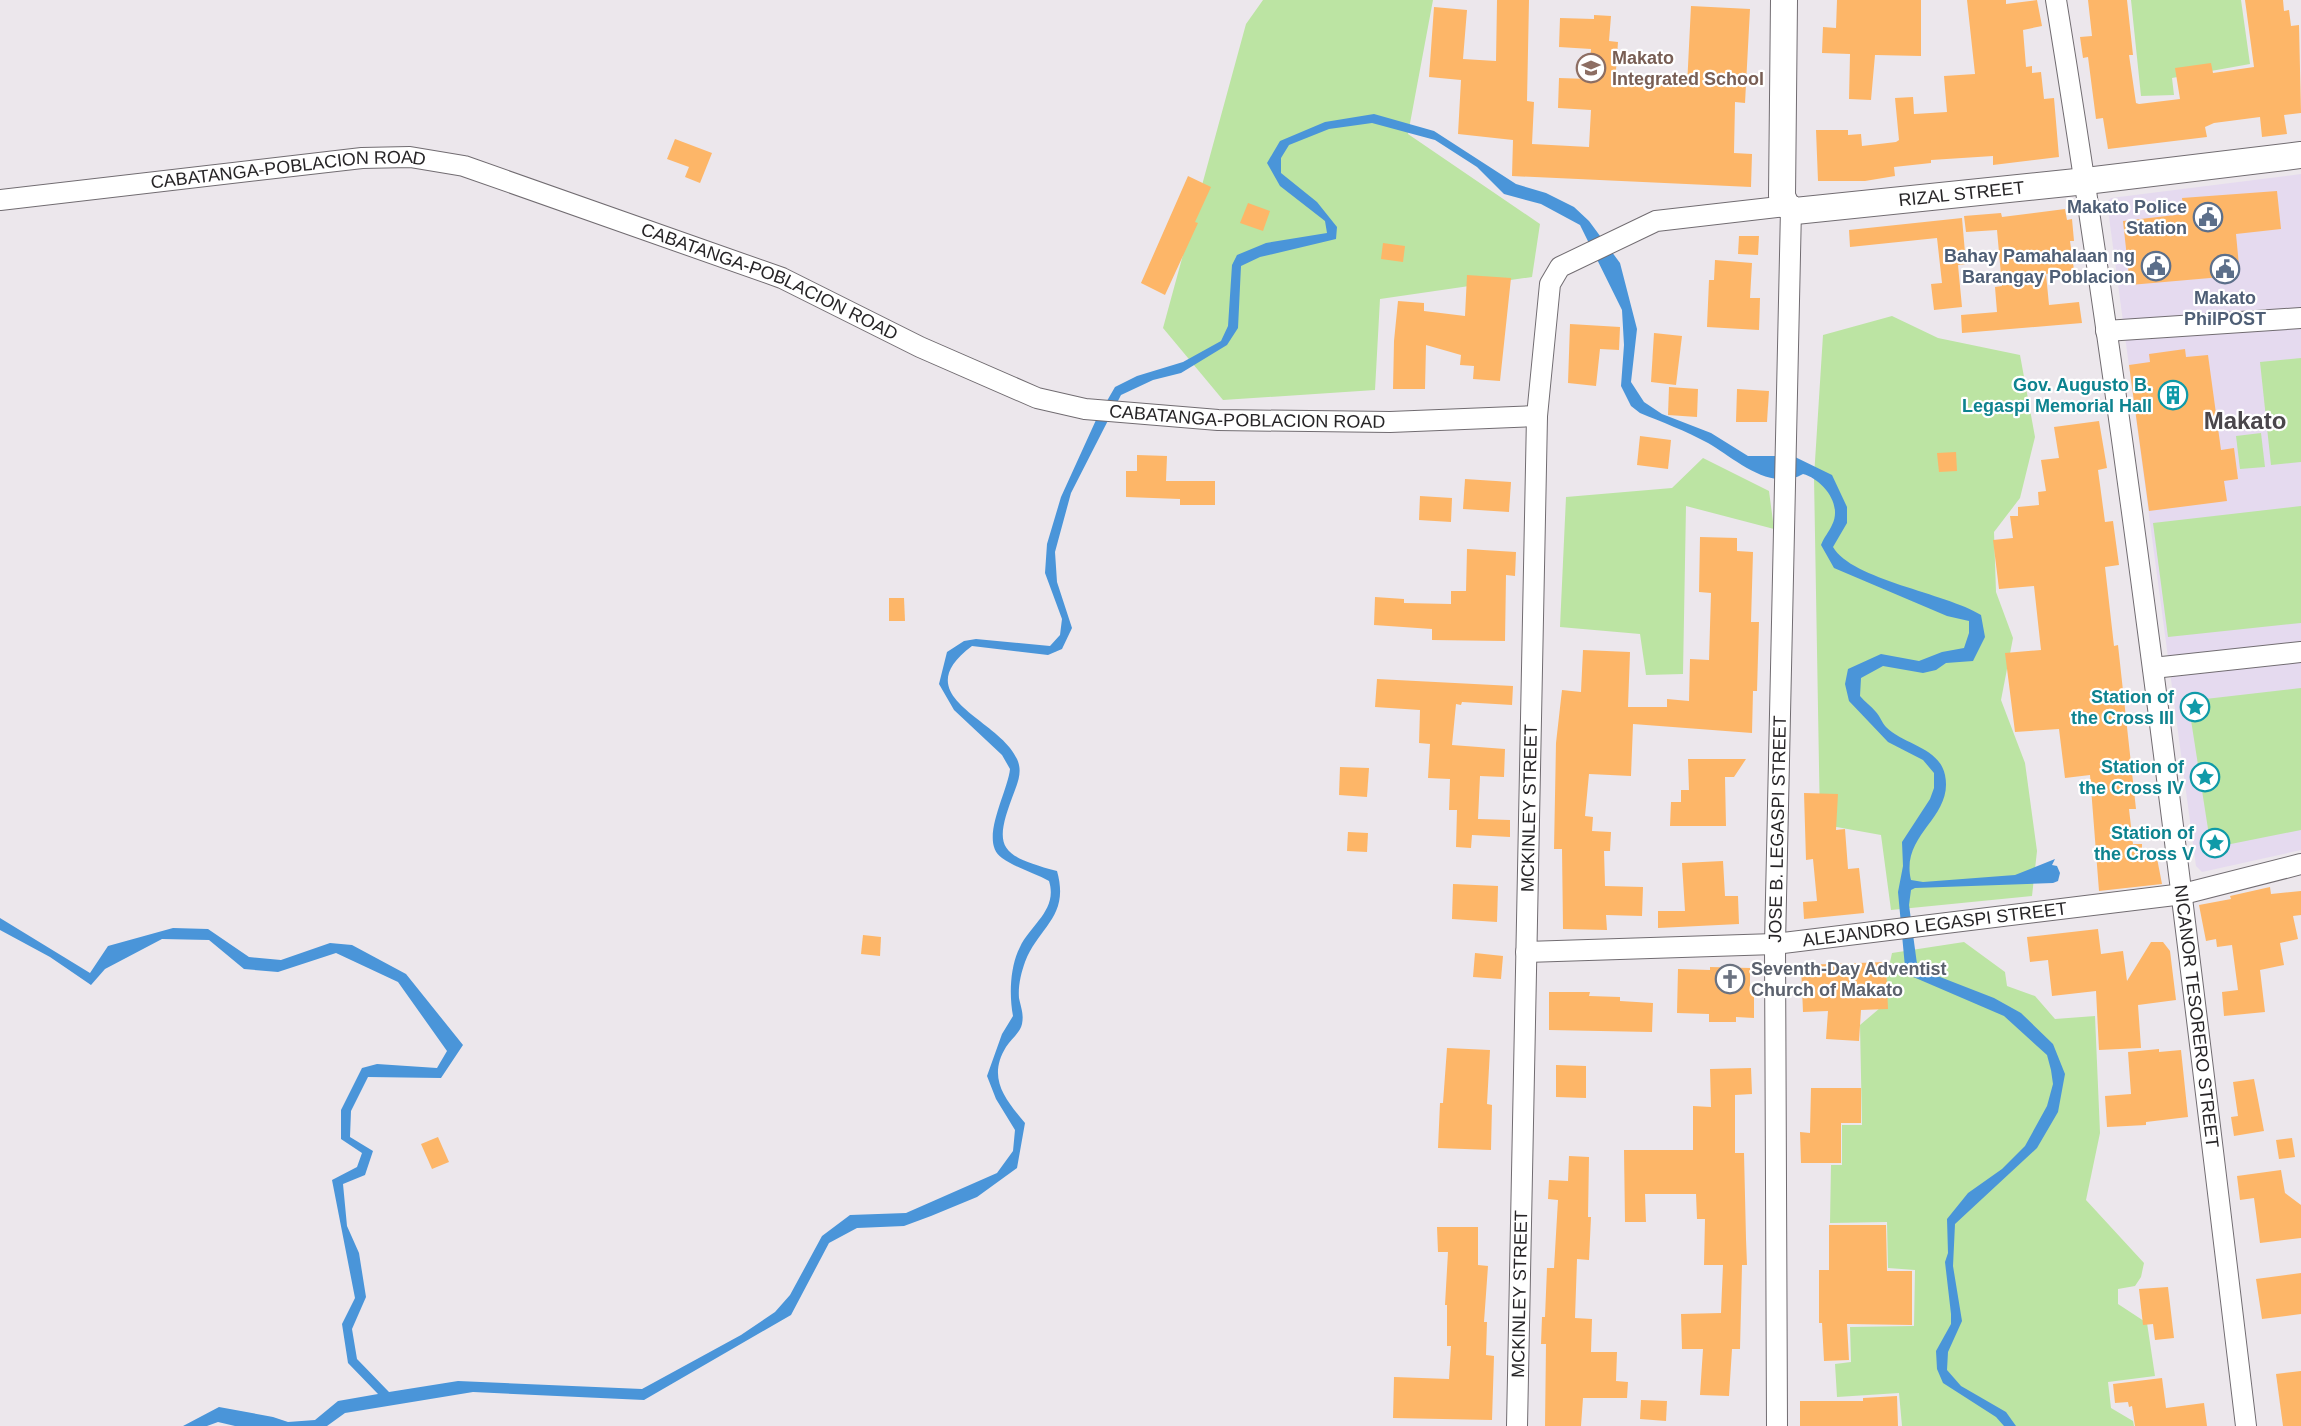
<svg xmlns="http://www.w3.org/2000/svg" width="2301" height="1426" font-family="Helvetica,sans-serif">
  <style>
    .commercial { fill: #e5daef }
    .green { fill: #bce4a3 }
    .water { fill: #4a95d9 }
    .building { fill: #fdb668 }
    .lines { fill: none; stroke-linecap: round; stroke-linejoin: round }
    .minor-casing { stroke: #716c71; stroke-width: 22 }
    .major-casing { stroke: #716c71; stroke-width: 28 }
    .minor { stroke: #fff; stroke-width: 20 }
    .major { stroke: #fff; stroke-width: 26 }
    .labels { text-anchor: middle; stroke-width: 4.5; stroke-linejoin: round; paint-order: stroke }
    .education-label { font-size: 18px; font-weight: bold; fill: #785e54; stroke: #fff; text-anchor: start }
    .street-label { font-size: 18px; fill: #272527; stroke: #fff }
    .service-label { font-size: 18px; font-weight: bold; fill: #4e5e75; stroke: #fff; text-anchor: end }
    .culture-label { font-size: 18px; font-weight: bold; fill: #0d838f; stroke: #fff; text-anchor: end }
    .worship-label { font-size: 18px; font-weight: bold; fill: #5b616d; stroke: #fff; text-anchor: start }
    .district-label { font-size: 24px; font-weight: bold; fill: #4a464b; stroke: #fff }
  </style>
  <rect width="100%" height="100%" fill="#ece7ec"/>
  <path class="commercial" d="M2301,174v676l-99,22 -6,-6 -89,-664 4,-4z"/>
  <g class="green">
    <path d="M1263,0h170l-25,134 132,90 -8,53 -152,22 -5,91 -152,10 -60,-72 83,-304z"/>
    <path d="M2131,0h110l9,64 -78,14 2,17 -33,1z"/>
    <path d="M1892,316l46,22 82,17 15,82 -15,61 -26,34 2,60 17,46 -12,62 24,63 12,88 -5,45 -141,14 -10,-75 -61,-11 -6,-347 9,-142z"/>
    <path d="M2301,358v104l-30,3 -11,-103z"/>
    <path d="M2261,433l4,34 -25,2 -4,-33z"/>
    <path d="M1703,458l66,33 5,38 -88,-23 -3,168 -37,1 -6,-41 -80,-7 6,-130 106,-9z"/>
    <path d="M2301,506v117l-133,14 -15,-114z"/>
    <path d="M2301,688v142l-90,18 -23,-147z"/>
    <path d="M1964,942l41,30 2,14 28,10 20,23 40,-3 5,117 -14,67 58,63 -3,14 -6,9 -17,3v15l29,19 8,53 -47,6 3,26 22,13 1,5h-232l-3,-33 -62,4 -2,-33 16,-2 -1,-35 64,-1 1,-56 -27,-2 -1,-46 -57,1 1,-58h11v-40h20l-2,-100 20,-17 12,-55z"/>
  </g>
  <path class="water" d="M1374,114l60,17 82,53 30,9 28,14 15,14 31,42 17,66 -6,53 13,20 18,12 49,19 37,23h45l39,19 15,32v16l-14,24c19,33 113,46 148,68l4,22 -12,24 -27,2 -10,7 -13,3 -40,-7 -22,12 -1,18c5,6 11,10 16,16 4,4 6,11 10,15 18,18 53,20 59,48 9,43 -45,59 -34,105l12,2 92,-7 40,-16 -3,6 5,1 3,7 -2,8 -5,2 -138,5 -4,2 -2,15 8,59 5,6 72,28 27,15 32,31 12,30 -7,38 -21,36 -82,76 -2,42 9,55 -14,31 -1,18 14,16 45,26 10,14h-12l-8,-9 -53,-34 -6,-14 -1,-18 15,-27v-10l-6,-52 3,-9 -1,-34 21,-26 34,-24 23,-23 22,-40 6,-22 -2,-14 -4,-15 -43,-39 -93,-40 -6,-9 -7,-75 5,-26 -1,-24 28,-43 4,-11v-15l-11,-13 -35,-18 -39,-41 -4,-17 3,-15 33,-15 38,7 23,-9 22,-4 5,-15v-12l-22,-5 -113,-48 -13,-23c3,-8 8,-13 11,-20 11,-21 -10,-46 -29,-51 -32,19 -69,-16 -95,-31 -22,-12 -46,-21 -68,-30l-9,-7 -10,-20 3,-41 -2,-35 -42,-85 -39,-21 -37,-10 -27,-27 -42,-27 -63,-17 -43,6 -40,16 -8,13v15l36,29 20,25 -1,12 -76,18 -19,9 -3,62 -11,17 -46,28 -28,7 -32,15 -50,98 -16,59 2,30 15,46 -10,21 -14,6 -76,-9c-68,51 27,72 45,113 5,11 2,20 -2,31 -22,57 -18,65 42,81 13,46 -18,55 -32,91 -4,11 -7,24 -6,36 2,10 5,16 3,26 -2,9 -11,15 -16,23 -19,31 -1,52 19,76l-8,45 -40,29 -46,19 -27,10 -47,2 -28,15 -38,72 -147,85 -171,-8 -128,21 -18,13h-92l-17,-4 -11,4h-24l36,-19 54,10 15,5 27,-2 23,-19 40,-7 -30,-31 -6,-39 13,-26 -23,-118 25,-13 5,-14 -21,-14v-29l21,-42 15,-4 60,4 10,-17 -49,-69 -62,-29 -58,19 -34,-3 -35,-29 -47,-1 -57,30 -14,16 -41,-28 -50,-27v-12l90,55 18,-27 65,-18 35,1 41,28 32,3 49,-17 22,2 54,29 57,71 -22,33 -73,-1 -17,34 -1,26 23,14 -8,24 -22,9 4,42 12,27 7,44 -14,32 5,30 32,33 69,-11 184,8 99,-54 34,-23 15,-17 32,-59 28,-21 56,-2 91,-40 16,-22 2,-21 -19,-31 -9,-23 15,-42 11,-18c-4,-21 -3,-50 7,-69 11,-23 38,-37 29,-66 -14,-8 -33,-13 -47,-23 -24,-16 6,-66 8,-89l-8,-14 -48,-45 -15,-26 8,-32 17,-11 12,-2 74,7 10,-11 2,-16 -17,-46 2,-29 14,-47 35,-77 19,-33 22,-11 46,-14 38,-21 7,-15 4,-61 5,-10 29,-12 61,-10 -2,-12 -45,-35 -13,-23 13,-22 45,-19z"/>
  <g class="building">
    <path d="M1497,0h32l-2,101 7,1 -2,42 57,3 2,-37 -33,-2 1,-30 30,1 2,-30 -32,-2 1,-29 34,1v-4l17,1 -2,25 9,1 -3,42 72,2 4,-80 59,3 -5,94 -10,-1 -1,51 18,1 -1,33 -239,-11 1,-36 -55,-6 3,-54 -32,-3 5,-70 33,3 -4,49 33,2z"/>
    <path d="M1837,0h84v56l-46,-1 -4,45 -22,-1 1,-45 -28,-1 1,-26 13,1z"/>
    <path d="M1967,0h39v4l31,-4 5,26 -19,4 3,37 6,-1v7l9,-1 3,27 10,-1 5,59 -66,8v-9l-62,4v3l-37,4 1,9 -30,5h-47l-2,-51h32v5l13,-1 1,12 34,-4 3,-2 -4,-42 18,-1 1,17 33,-2 -3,-36 31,-2z"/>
    <path d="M2088,0h39l6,55h-4l7,48 3,1 41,-5 -5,-31 36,-5 2,10 41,-6 -9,-67h38l1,11 5,-1 2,16 8,-1 2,88 -17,2 3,19 -25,3 -2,-20 -46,6 -9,4 2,10 -99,12 -5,-31 -7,1 -8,-62 -5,1 -3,-21 12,-1z"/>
    <path d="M675,139l37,14 -12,30 -15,-6 4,-10 -22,-8z"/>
    <path d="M1188,176l23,11 -16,35 3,1 -33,72 -24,-12z"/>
    <path d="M2277,191l4,38 -45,5 3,32 -7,1 1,9 -103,9 -7,-64 61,-7 -2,-16z"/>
    <path d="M1248,203l22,8 -7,20 -23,-8z"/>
    <path d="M2065,209l2,11 5,-1 2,22h-4l4,29 -28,4 3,31 30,-3 3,21 -120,10 -1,-18 36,-3 -2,-25 7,-1 -5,-56 -31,2 -2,-16 37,-3 1,4z"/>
    <path d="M1962,218l4,46 -8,1 4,42 -28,3 -3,-26 11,-1 -5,-45 -87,9 -1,-17z"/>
    <path d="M1739,236h20l-1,19 -20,-1z"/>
    <path d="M1383,243l22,3 -2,16 -22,-3z"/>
    <path d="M1715,260l37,3 -2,35h10l-1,32 -52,-3 2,-47h5z"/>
    <path d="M1467,275l44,3 -11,103 -27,-2 1,-13 -14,-1 1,-10 -35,-10 -1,44h-32l1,-48 4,-40 26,2v8l41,5z"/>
    <path d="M1570,324l50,3 -1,23 -19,-1 -4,37 -28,-3z"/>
    <path d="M1654,333l28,3 -6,49 -25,-3z"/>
    <path d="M2185,349l1,8 22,-2 13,95 13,-2 4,31 -14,2 3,20 -78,10 -20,-146 21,-3 -1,-8z"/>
    <path d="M1669,387l29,2 -1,28 -29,-2z"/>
    <path d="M1737,389l32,2 -2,31h-31z"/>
    <path d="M2099,421l8,47 -9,2 7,52 8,-1 6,44 -14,2 9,79 4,-1 18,164h-7l4,35h9v10l14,-1 6,31 -63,7 -9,-116 -25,3 -6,-49 -44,3 -10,-79 36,-3 -7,-64 -35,3 -6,-49 20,-2 -3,-22h8v-9l21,-2 -1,-13 8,-1 -5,-31 18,-2 -5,-31z"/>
    <path d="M1640,436l31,4 -3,29 -31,-4z"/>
    <path d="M1956,452l1,19 -18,1 -2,-19z"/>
    <path d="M1137,455l30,1 -1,25h49v24h-35v-6l-54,-2v-26h11z"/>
    <path d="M1465,479l46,3 -2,30 -46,-3z"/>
    <path d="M1420,496l32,2 -1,24 -32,-2z"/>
    <path d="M1700,537l37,1v13l16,1 -2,70h8l-2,69h-4l-1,42 -119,-9 -2,52 -42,-2 -4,42 8,1 -1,14 19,1 -1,19h-6l1,35 38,1 -1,29 -36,-1 1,15 -44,-1 -1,-80h-8l2,-106 6,-53 19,2 2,-42 47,2 -2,55h39v-8l22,2 1,-42 19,1 2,-67 -12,-1z"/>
    <path d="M1467,549l49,3 -1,24 -9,-1 -1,66 -73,-1v-11l-58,-4 1,-28 29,2v4l47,1v-13h15z"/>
    <path d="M889,598h15l1,23h-16z"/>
    <path d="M1377,679l136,7 -1,19 -50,-3 -1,3 -5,-1 -4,41 53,4 -1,28 -24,-1 -2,43 32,1v17l-38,-2 -1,13 -15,-1 1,-37h-8l1,-31 -22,-1 2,-34 -11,-1 1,-33 -45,-3z"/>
    <path d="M1688,759h58l-12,18h-9l1,49h-56l1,-24h10v-12h8z"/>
    <path d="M1340,767l29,1 -2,29 -28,-2z"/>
    <path d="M1804,793l34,1 -2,36 9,-1 3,40 11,-1 5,45 -60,6 -1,-17 14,-1 -4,-42 -7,1z"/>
    <path d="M1348,832l20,1 -1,19 -20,-1z"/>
    <path d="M1723,861l2,35h13l1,28 -81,4v-17h27l-3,-48z"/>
    <path d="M1453,884l45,2 -1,36 -45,-3z"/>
    <path d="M2270,887l1,7 30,-3v24l-8,1 5,23 -18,4 4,22 -24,5 5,42 -41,4 -2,-24 16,-2 -6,-45 -15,2 -1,-8 -10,2 -7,-36 32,-6 -1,-3z"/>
    <path d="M2098,929l3,25 22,-3 4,30 24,-39h12l7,9 6,49 -38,5 3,43 -42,2 -3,-59 -44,5 -4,-36 -18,2 -3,-25z"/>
    <path d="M863,935l18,2 -1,19 -19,-2z"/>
    <path d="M1475,953l28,3 -2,23 -28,-2z"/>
    <path d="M1886,962l2,47 -27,1 -2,31 -33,-2 2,-28 -25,1 -2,-47z"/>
    <path d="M1710,967l40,1v25l4,1v24l-18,-1v5h-27v-8l-32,-1 1,-44 32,1z"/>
    <path d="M1549,992h41l-1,4 31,1v4l33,2 -1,29 -103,-2z"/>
    <path d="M1447,1048l43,2 -3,54 5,1 -1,45 -53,-2 2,-45h3z"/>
    <path d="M2159,1049v3l22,-2 7,67 -42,5v3l-39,2 -2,-31 26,-2 -3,-42z"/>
    <path d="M1556,1065l30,1v32l-30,-1z"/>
    <path d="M1751,1068l1,26 -17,1v58h9l2,86 1,26h-5l-2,84h-8l-3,47 -29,-1 3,-46h-21l-1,-35 40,-1 2,-48h-19l1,-46h-8l-1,-25h-51l1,28h-21l-1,-72h69v-44l18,1 -1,-38z"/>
    <path d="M2254,1079l10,52 -30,5 -3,-19 7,-1 -5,-34z"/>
    <path d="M1811,1088h50v35h-20v40h-40l-1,-31 10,1z"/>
    <path d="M438,1137l11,25 -17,7 -11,-25z"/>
    <path d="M2292,1138l3,19 -16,2 -3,-19z"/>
    <path d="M1569,1156l20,1 -1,60h3l-2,43 -12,-1 -2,59 17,1 -1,33h26l-1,29 12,1 -1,16h-44l-2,28h-36l1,-82h-5l1,-27h3l2,-49h7l4,-68 -10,-1 1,-19 19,1z"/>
    <path d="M2281,1170l4,23 16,12v33l-41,5 -6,-45 -14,2 -3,-24z"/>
    <path d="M1829,1225h57l1,46h25v54l-65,-1 2,36 -25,1 -2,-38h-3v-53h10z"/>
    <path d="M1437,1227h41v38l10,1 -4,56h3l-1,33 8,1 -2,64 -99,-2 1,-41 55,2 2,-33h-4v-41h-2l3,-53h-10z"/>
    <path d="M2301,1273v41l-39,5 -6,-40z"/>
    <path d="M2168,1287l6,51 -19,2 -2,-16 -10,1 -4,-36z"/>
    <path d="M2301,1371v55h-18l-7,-52z"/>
    <path d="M2162,1378l4,30 38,-5 3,23h-72l-3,-20 -3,1 -1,-5 -13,1 -2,-19z"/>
    <path d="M1897,1396l1,30h-98v-25h63v-3z"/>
    <path d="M1641,1400l26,1 -1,20 -26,-2z"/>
  </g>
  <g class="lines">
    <g class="minor-casing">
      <g id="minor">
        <path id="s1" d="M2056,0c77,473 133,950 190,1426"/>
        <path id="s2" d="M0,200l362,-42 48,-1 54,9 318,112 138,69 117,51 48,11 133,11 172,2 147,-6"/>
        <path d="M2106,331l195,-13"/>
        <path d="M2153,668l148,-16"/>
        <path id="s3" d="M1526,952l249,-8 408,-50 118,-30"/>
        <path id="s4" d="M1517,1426l20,-1010 13,-132 10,-17 96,-46 131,-15"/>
        <path id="s5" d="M1777,1426l-2,-482 16,-735"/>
      </g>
    </g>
    <g class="major-casing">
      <g id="major">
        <path id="s6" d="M1784,0l-2,196 4,9 9,6 291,-30 215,-26"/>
      </g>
    </g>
    <use href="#minor" class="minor"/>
    <use href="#major" class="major"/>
  </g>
  <defs>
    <g id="school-ring" transform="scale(1.5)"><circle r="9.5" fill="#fff" stroke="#8d6e63" stroke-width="1.5"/><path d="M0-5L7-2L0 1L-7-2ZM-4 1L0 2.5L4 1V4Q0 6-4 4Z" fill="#8d6e63"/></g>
    <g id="civic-ring" transform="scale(1.5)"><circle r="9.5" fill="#fff" stroke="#5c6f8a" stroke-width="1.5"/><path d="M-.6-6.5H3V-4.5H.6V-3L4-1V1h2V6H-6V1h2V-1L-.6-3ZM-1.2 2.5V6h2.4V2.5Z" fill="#5c6f8a"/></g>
    <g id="building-ring" transform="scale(1.5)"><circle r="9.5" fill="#fff" stroke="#0f9aa8" stroke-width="1.5"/><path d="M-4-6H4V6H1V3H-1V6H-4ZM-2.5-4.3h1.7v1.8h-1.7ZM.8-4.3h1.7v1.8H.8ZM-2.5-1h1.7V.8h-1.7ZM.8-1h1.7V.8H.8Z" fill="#0f9aa8"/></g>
    <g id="sight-ring" transform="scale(1.5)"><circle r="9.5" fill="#fff" stroke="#0f9aa8" stroke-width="1.5"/><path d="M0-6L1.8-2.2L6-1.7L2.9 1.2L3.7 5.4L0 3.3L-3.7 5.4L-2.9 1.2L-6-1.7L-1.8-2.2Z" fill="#0f9aa8"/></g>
    <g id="church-ring" transform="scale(1.5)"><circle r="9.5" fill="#fff" stroke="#6b7280" stroke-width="1.5"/><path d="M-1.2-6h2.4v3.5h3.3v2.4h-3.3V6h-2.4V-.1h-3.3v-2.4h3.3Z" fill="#6b7280"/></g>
  </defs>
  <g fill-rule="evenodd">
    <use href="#school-ring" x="1591" y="68"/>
    <use href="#civic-ring" x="2208" y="217"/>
    <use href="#civic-ring" x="2156" y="266"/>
    <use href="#civic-ring" x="2225" y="269"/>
    <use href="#building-ring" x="2173" y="395"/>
    <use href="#sight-ring" x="2195" y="707"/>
    <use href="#sight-ring" x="2205" y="777"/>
    <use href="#sight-ring" x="2215" y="843"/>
    <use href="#church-ring" x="1730" y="979"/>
  </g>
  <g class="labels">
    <g class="education-label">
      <text x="1612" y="64">Makato<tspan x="1612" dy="21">Integrated School</tspan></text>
    </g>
    <g class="street-label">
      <text dy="6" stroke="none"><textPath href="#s2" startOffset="290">CABATANGA-POBLACION ROAD</textPath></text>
      <text dy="6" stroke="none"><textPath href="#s6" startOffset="384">RIZAL STREET</textPath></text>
      <text dy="6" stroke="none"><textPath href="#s2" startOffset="794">CABATANGA-POBLACION ROAD</textPath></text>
      <text dy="6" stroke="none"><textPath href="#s2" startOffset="1298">CABATANGA-POBLACION ROAD</textPath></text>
      <text dy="6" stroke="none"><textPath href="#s4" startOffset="618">MCKINLEY STREET</textPath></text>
      <text dy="6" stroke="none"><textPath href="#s5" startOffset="597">JOSE B. LEGASPI STREET</textPath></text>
      <text dy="6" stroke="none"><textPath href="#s3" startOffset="410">ALEJANDRO LEGASPI STREET</textPath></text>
      <text dy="6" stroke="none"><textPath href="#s1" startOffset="1026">NICANOR TESORERO STREET</textPath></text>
      <text dy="6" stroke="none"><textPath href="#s4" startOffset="132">MCKINLEY STREET</textPath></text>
    </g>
    <g class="service-label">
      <text x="2187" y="213">Makato Police<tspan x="2187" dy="21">Station</tspan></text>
      <text x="2135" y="262">Bahay Pamahalaan ng<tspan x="2135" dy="21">Barangay Poblacion</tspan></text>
      <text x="2225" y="304" text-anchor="middle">Makato<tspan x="2225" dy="21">PhilPOST</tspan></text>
    </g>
    <g class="culture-label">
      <text x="2152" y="391">Gov. Augusto B.<tspan x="2152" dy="21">Legaspi Memorial Hall</tspan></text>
      <text x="2174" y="703">Station of<tspan x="2174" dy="21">the Cross III</tspan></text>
      <text x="2184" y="773">Station of<tspan x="2184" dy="21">the Cross IV</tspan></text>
      <text x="2194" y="839">Station of<tspan x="2194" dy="21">the Cross V</tspan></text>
    </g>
    <g class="worship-label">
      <text x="1751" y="975">Seventh-Day Adventist<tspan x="1751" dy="21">Church of Makato</tspan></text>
    </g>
    <g class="district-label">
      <text x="2245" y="429">Makato</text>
    </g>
  </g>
</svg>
